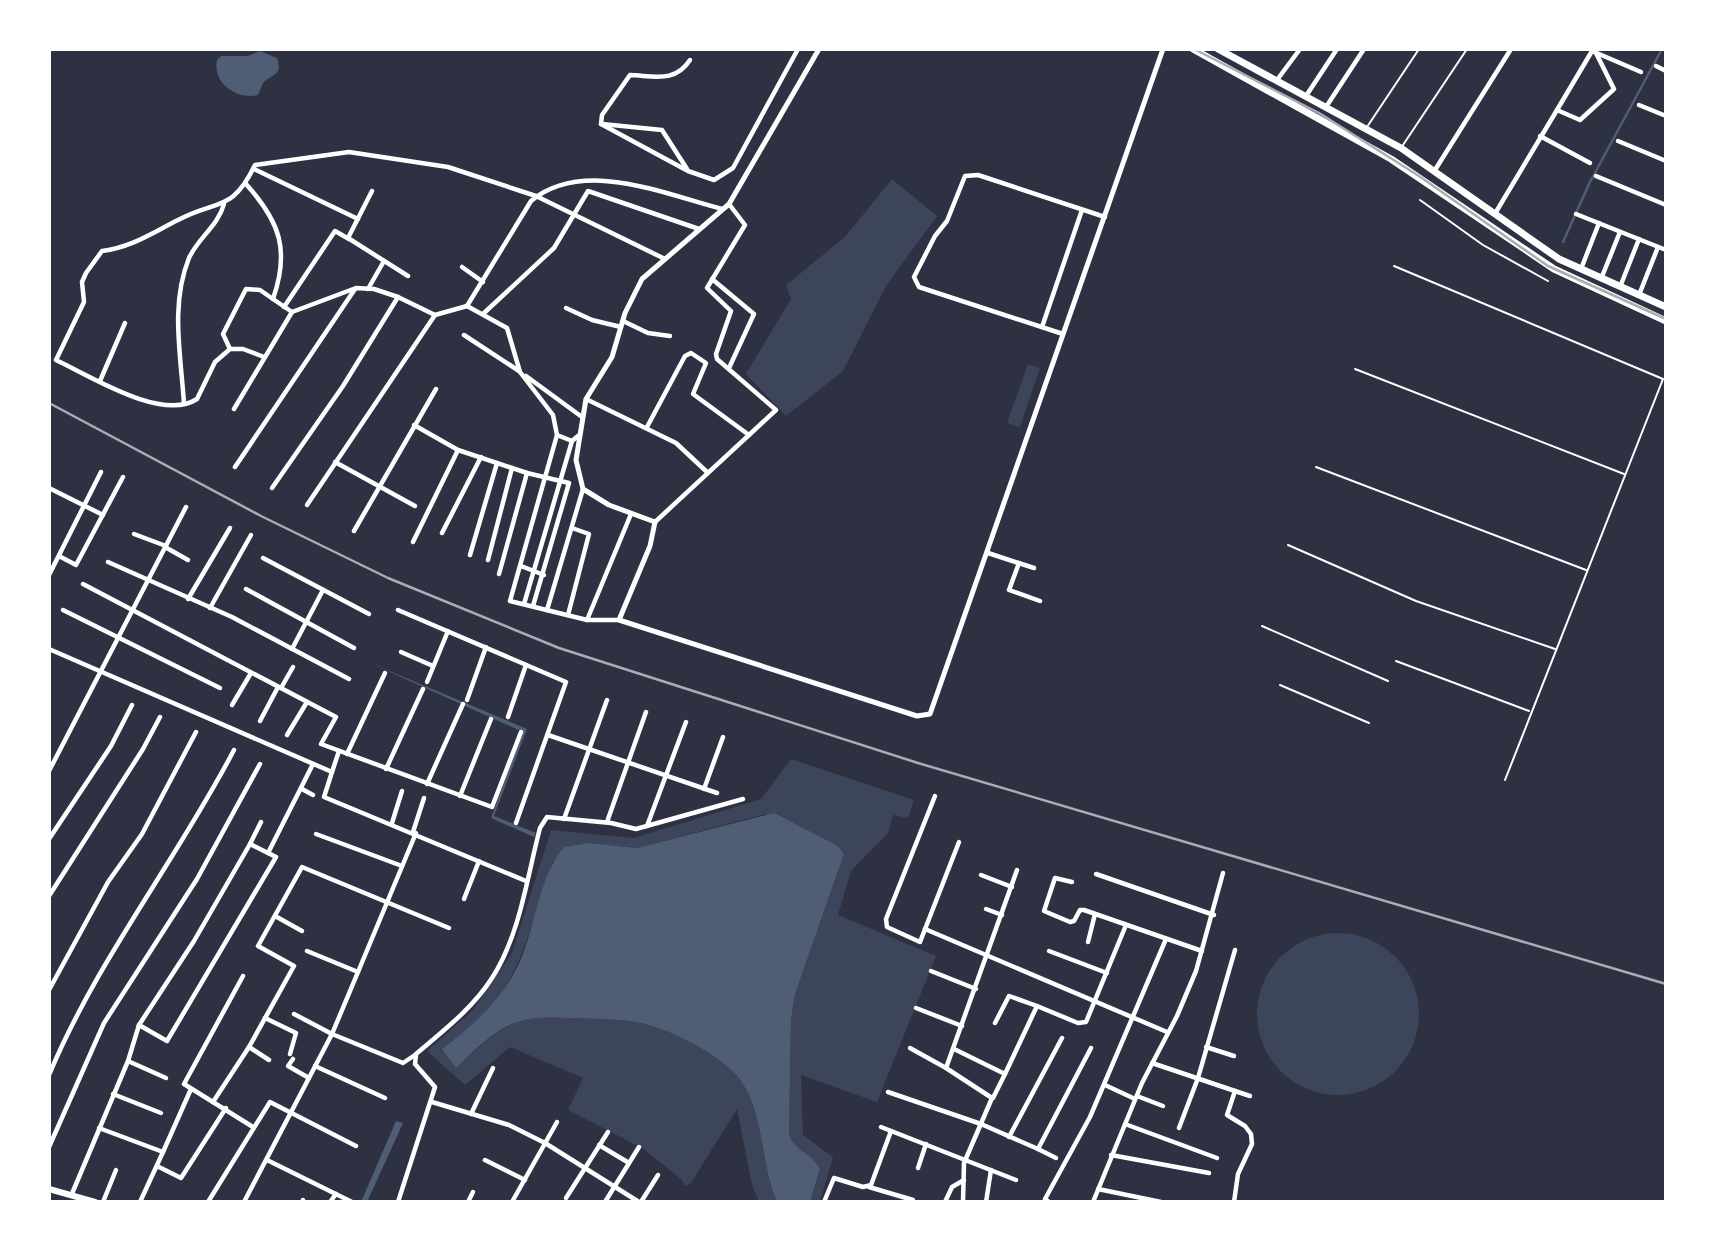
<svg xmlns="http://www.w3.org/2000/svg" width="1715" height="1251" font-family="Rubik,sans-serif">
  <style>
    .green { fill: #3c4559 }
    .water { fill: #4f5d75 }
    .lines { fill: none; stroke-linecap: round; stroke-linejoin: round }
    .stream { stroke: #4f5d75; stroke-width: 2.5 }
    .service { stroke: #fff; stroke-width: 2 }
    .minor { stroke: #fff; stroke-width: 4.5 }
    .tertiary { stroke: #fff; stroke-width: 5 }
    .secondary { stroke: #fff; stroke-width: 6 }
    .primary { stroke: #fff; stroke-width: 7 }
    .rail { stroke: #abadb3; stroke-width: 2.5 }
  </style>
  <rect width="100%" height="100%" fill="#2d3142"/>
  <g class="green">
    <path d="M892,179l45,37 -51,70 -43,85 -57,45 -40,-42 45,-75 -5,-14 59,-48z"/>
    <path d="M1028,364l12,4 -20,59 -13,-4z"/>
    <path d="M791,759l123,41 -6,18 -15,-3 -5,18 -37,38 -13,44 98,41 -59,146 -76,-27 2,60 30,22 -13,45h-10l10,-33c-8,-15 -27,-19 -31,-35l2,-114 4,-26 49,-140 -79,-40 -128,34 -48,-5 -36,18c-20,55 -31,119 -75,162 -11,10 -24,18 -35,26l13,19c18,-17 37,-35 59,-46 17,-8 34,-4 52,-4 24,1 51,0 74,5 30,6 83,33 100,58 24,36 19,82 36,121h-18l-7,-17 -15,-76 -46,74 -6,3 -4,-7 -39,-31 -74,-38 15,-32 -73,-31 -45,38 -38,-34 46,-41 39,-57 39,-123 83,8 127,-39z"/>
    <circle cx="1338" cy="1014" r="81"/>
  </g>
  <g class="water">
    <path d="M260,51l17,7c5,15 -1,15 -11,22 -4,3 -6,11 -8,15 -21,5 -46,-12 -41,-35l4,-4h27z"/>
    <path d="M368,662l159,67 -33,87 42,17 -2,4 -43,-19 32,-86z"/>
    <path d="M774,813l64,33 6,8 -49,140 -4,26 -2,114c4,16 23,19 31,35l-10,33h-33c-17,-39 -12,-86 -36,-121 -17,-25 -71,-52 -100,-58 -24,-5 -50,-4 -74,-5 -17,0 -31,-2 -47,3 -24,7 -46,30 -64,47l-14,-19c35,-26 67,-56 82,-98 13,-35 16,-75 40,-104l25,-4 48,5z"/>
    <path d="M396,1121l7,2 -36,79h-6z"/>
  </g>
  <g class="lines">
    <path class="stream" d="M1563,242l27,-60 72,-133"/>
    <g class="service">
      <path d="M1367,127l52,-78"/>
      <path d="M1403,145l64,-96"/>
      <path d="M1420,200l63,45 65,36"/>
      <path d="M1394,266l269,113 -158,401"/>
      <path d="M1355,369l269,105"/>
      <path d="M1316,467l270,103"/>
      <path d="M1288,545l128,56 139,48"/>
      <path d="M1262,626l126,55"/>
      <path d="M1396,661l133,50"/>
      <path d="M1280,685l89,38"/>
    </g>
    <g class="minor">
      <path d="M1656,66l10,5"/>
      <path d="M1277,80l23,-31"/>
      <path d="M1306,96l31,-47"/>
      <path d="M1639,105l27,11"/>
      <path d="M1326,107l38,-58"/>
      <path d="M1557,110l35,-59 49,21"/>
      <path d="M601,124l87,47 26,9 19,-12 65,-119"/>
      <path d="M601,124l1,-9 28,-40c25,1 45,8 60,-15"/>
      <path d="M602,124l60,6 25,39"/>
      <path d="M1540,136l50,27"/>
      <path d="M1618,141l48,20"/>
      <path d="M254,169l104,50"/>
      <path d="M1435,170l76,-121"/>
      <path d="M1596,176l70,29"/>
      <path d="M246,184c34,38 44,66 27,115l19,13 64,-24 18,1 24,8 37,18 32,-9 64,-105c52,-43 133,-7 191,8"/>
      <path d="M372,191l-24,47 60,38"/>
      <path d="M1496,212l61,-102 23,10 34,-31 -19,-38"/>
      <path d="M1576,214l90,36"/>
      <path d="M462,267l21,15"/>
      <path d="M1581,269l18,-46"/>
      <path d="M712,279l42,35 -25,54"/>
      <path d="M1601,279l19,-47"/>
      <path d="M1620,287l19,-48"/>
      <path d="M368,289l16,-28"/>
      <path d="M1639,295l19,-48"/>
      <path d="M467,306l40,22 13,44 33,43 4,20 -47,166 77,19h32"/>
      <path d="M284,307l51,-76 14,8"/>
      <path d="M566,308l26,12 29,7"/>
      <path d="M484,313l70,-65 34,-57 111,38"/>
      <path d="M623,321l25,12 22,3"/>
      <path d="M1042,327l40,-117"/>
      <path d="M1063,334l-144,-47 -5,-10 21,-41 12,-15 18,-45 13,-1 127,42"/>
      <path d="M464,335l55,36"/>
      <path d="M230,349l-7,-15 23,-45 14,1 13,9"/>
      <path d="M264,357l-21,-8h-13l-15,13 -18,37c-35,23 -107,-23 -141,-39l28,-58 -2,-20 4,-9 16,-22c30,-4 50,-18 76,-31 39,-21 54,-7 77,-55l94,-13 99,15 88,29 129,63"/>
      <path d="M526,376l56,41"/>
      <path d="M100,381l25,-58"/>
      <path d="M586,399l90,44 31,29"/>
      <path d="M184,404c-3,-49 -14,-99 5,-146 9,-20 29,-32 35,-54"/>
      <path d="M234,409l58,-97"/>
      <path d="M414,425l44,25 69,23 42,10 -36,123"/>
      <path d="M647,427l38,-71 6,-3 15,10 -13,31 56,41"/>
      <path d="M557,435l15,6"/>
      <path d="M335,462l80,44"/>
      <path d="M235,467l120,-178"/>
      <path d="M49,488l54,27"/>
      <path d="M272,488l71,-102 55,-89"/>
      <path d="M307,505l128,-190"/>
      <path d="M655,522l121,-112 -59,-51 -1,-5 15,-43 -24,-23 38,-63 -16,-21"/>
      <path d="M354,531l82,-142"/>
      <path d="M442,533l39,-76"/>
      <path d="M134,534l32,12"/>
      <path d="M413,542l45,-92"/>
      <path d="M165,547l23,13"/>
      <path d="M988,553l46,15"/>
      <path d="M470,555l27,-92"/>
      <path d="M59,556l17,9 47,-88"/>
      <path d="M263,558l106,56"/>
      <path d="M488,560l24,-92"/>
      <path d="M108,562l124,55 117,62"/>
      <path d="M1019,563l-10,27 31,11"/>
      <path d="M521,566l23,9"/>
      <path d="M499,574l28,-101"/>
      <path d="M49,575l52,-103"/>
      <path d="M83,584l253,133 -15,27 171,63 29,-75"/>
      <path d="M246,589l108,59"/>
      <path d="M188,599l42,-71"/>
      <path d="M524,604l48,-163 6,-5"/>
      <path d="M210,608l41,-73"/>
      <path d="M63,610l157,78"/>
      <path d="M398,610l168,72 -50,141"/>
      <path d="M547,610l36,-121"/>
      <path d="M568,615l21,-81 -17,-6"/>
      <path d="M587,620l44,-106"/>
      <path d="M49,649l283,123 -8,25 202,84"/>
      <path d="M292,649l31,-59"/>
      <path d="M401,652l32,14"/>
      <path d="M427,682l21,-51"/>
      <path d="M281,688l12,-21"/>
      <path d="M467,700l19,-53"/>
      <path d="M232,705l19,-32"/>
      <path d="M508,717l18,-52"/>
      <path d="M260,721l18,-34"/>
      <path d="M287,735l20,-33"/>
      <path d="M548,735l169,58"/>
      <path d="M347,754l38,-81"/>
      <path d="M386,769l37,-80"/>
      <path d="M49,771l137,-264"/>
      <path d="M332,772l7,-21"/>
      <path d="M427,784l36,-80"/>
      <path d="M302,789l11,6"/>
      <path d="M704,789l19,-52"/>
      <path d="M460,796l31,-77"/>
      <path d="M935,796l-49,123 1,8 33,15 39,-100"/>
      <path d="M564,819l43,-119"/>
      <path d="M607,822l39,-110"/>
      <path d="M392,823l10,-32"/>
      <path d="M647,826l39,-104"/>
      <path d="M413,832l11,-34"/>
      <path d="M316,834l86,32"/>
      <path d="M49,839l62,-93 21,-41"/>
      <path d="M250,844l11,-22"/>
      <path d="M1096,874l118,41"/>
      <path d="M981,875l31,12"/>
      <path d="M1072,882l-17,-4 -11,33 26,11 4,-1 6,-11h4l118,41"/>
      <path d="M49,896l94,-147 17,-32"/>
      <path d="M464,899l15,-38"/>
      <path d="M986,909l16,6"/>
      <path d="M275,916l27,15"/>
      <path d="M925,929l242,103"/>
      <path d="M1088,942l7,-28"/>
      <path d="M1049,951l58,22"/>
      <path d="M931,971l45,18"/>
      <path d="M358,972l58,-139"/>
      <path d="M243,976l-59,108 69,43"/>
      <path d="M49,990l59,-108 34,-48 54,-102"/>
      <path d="M916,1008l46,18"/>
      <path d="M294,1014l38,20 71,29 12,-8"/>
      <path d="M265,1018l31,15 -6,21"/>
      <path d="M995,1023l14,-27 28,10"/>
      <path d="M139,1025l55,-84 56,-97 18,9 45,-89"/>
      <path d="M249,1047l20,13"/>
      <path d="M1206,1047l28,9"/>
      <path d="M910,1048l36,20"/>
      <path d="M954,1049l51,25 32,-68 41,17 8,-1 40,-97"/>
      <path d="M293,1059l-5,7 21,12"/>
      <path d="M128,1061l38,17"/>
      <path d="M1152,1063l83,28 -8,24 18,11 6,8 1,10 -14,30 -4,28"/>
      <path d="M315,1066l70,32"/>
      <path d="M49,1075c48,-115 127,-214 185,-325"/>
      <path d="M1105,1085l30,14"/>
      <path d="M1235,1091l15,5"/>
      <path d="M888,1092l93,32 57,25 53,-101"/>
      <path d="M113,1094l48,19"/>
      <path d="M1137,1096l26,10"/>
      <path d="M993,1098l12,-24"/>
      <path d="M213,1102l36,-55 45,-81 -36,-20 44,-79 147,61"/>
      <path d="M432,1102l77,23 36,18 94,59"/>
      <path d="M471,1114l22,-46"/>
      <path d="M1125,1124l92,34"/>
      <path d="M881,1127l135,53"/>
      <path d="M99,1128l64,24 28,-63"/>
      <path d="M1179,1128l19,-50 37,-128"/>
      <path d="M1009,1137l53,-99"/>
      <path d="M599,1145l30,18"/>
      <path d="M49,1147l55,-124 93,-144 63,-115"/>
      <path d="M1038,1149l18,9"/>
      <path d="M1111,1155l98,18"/>
      <path d="M267,1160l85,42"/>
      <path d="M485,1160l40,20"/>
      <path d="M157,1166l24,12 45,-70"/>
      <path d="M918,1168l8,-24"/>
      <path d="M869,1187l44,13"/>
      <path d="M1098,1189l63,13"/>
      <path d="M71,1196l57,-135 11,-36 28,16 109,-184 -8,-4"/>
      <path d="M566,1198l42,-66"/>
      <path d="M103,1202l13,-32"/>
      <path d="M140,1202l23,-50"/>
      <path d="M208,1202l62,-100 86,44"/>
      <path d="M244,1202l88,-168 26,-62 -51,-21"/>
      <path d="M302,1202l1,-2"/>
      <path d="M330,1202l6,-8"/>
      <path d="M398,1202l37,-115 -20,-23 1,-10c27,-23 57,-46 76,-76 28,-43 35,-101 48,-150l7,-11 64,6 25,6 107,-30"/>
      <path d="M468,1202l5,-10"/>
      <path d="M512,1202l45,-80"/>
      <path d="M605,1202l34,-55"/>
      <path d="M641,1202l17,-27"/>
      <path d="M824,1202l10,-24 29,9 8,-2 20,-54"/>
      <path d="M945,1202l7,-15 12,-7"/>
      <path d="M963,1202l1,-39 28,-65 -46,-30 71,-198"/>
      <path d="M986,1202l5,-32"/>
      <path d="M1049,1202l-4,-3 45,-82 76,-178"/>
      <path d="M1093,1202l49,-119 35,-67 19,-45 27,-98"/>
    </g>
    <path class="tertiary" d="M819,49l-90,155 -87,75 -17,34 -13,44 -26,42 -10,61 7,29 26,16 46,17 -5,24 -31,74 298,96 13,-2 233,-665"/>
    <path class="secondary" d="M49,1189l46,13"/>
    <g class="primary">
      <path d="M1193,49l198,110 163,110 112,52"/>
      <path d="M1218,49l183,99 158,111 107,48"/>
    </g>
    <g class="rail">
      <path d="M1194,49l125,64 100,63 129,90 118,53"/>
      <path d="M49,403l212,113 127,62 171,70 359,115 748,221"/>
    </g>
  </g>
  <rect width="1715" height="1251" fill="none" stroke="#ffffff" stroke-width="102"/>
</svg>
